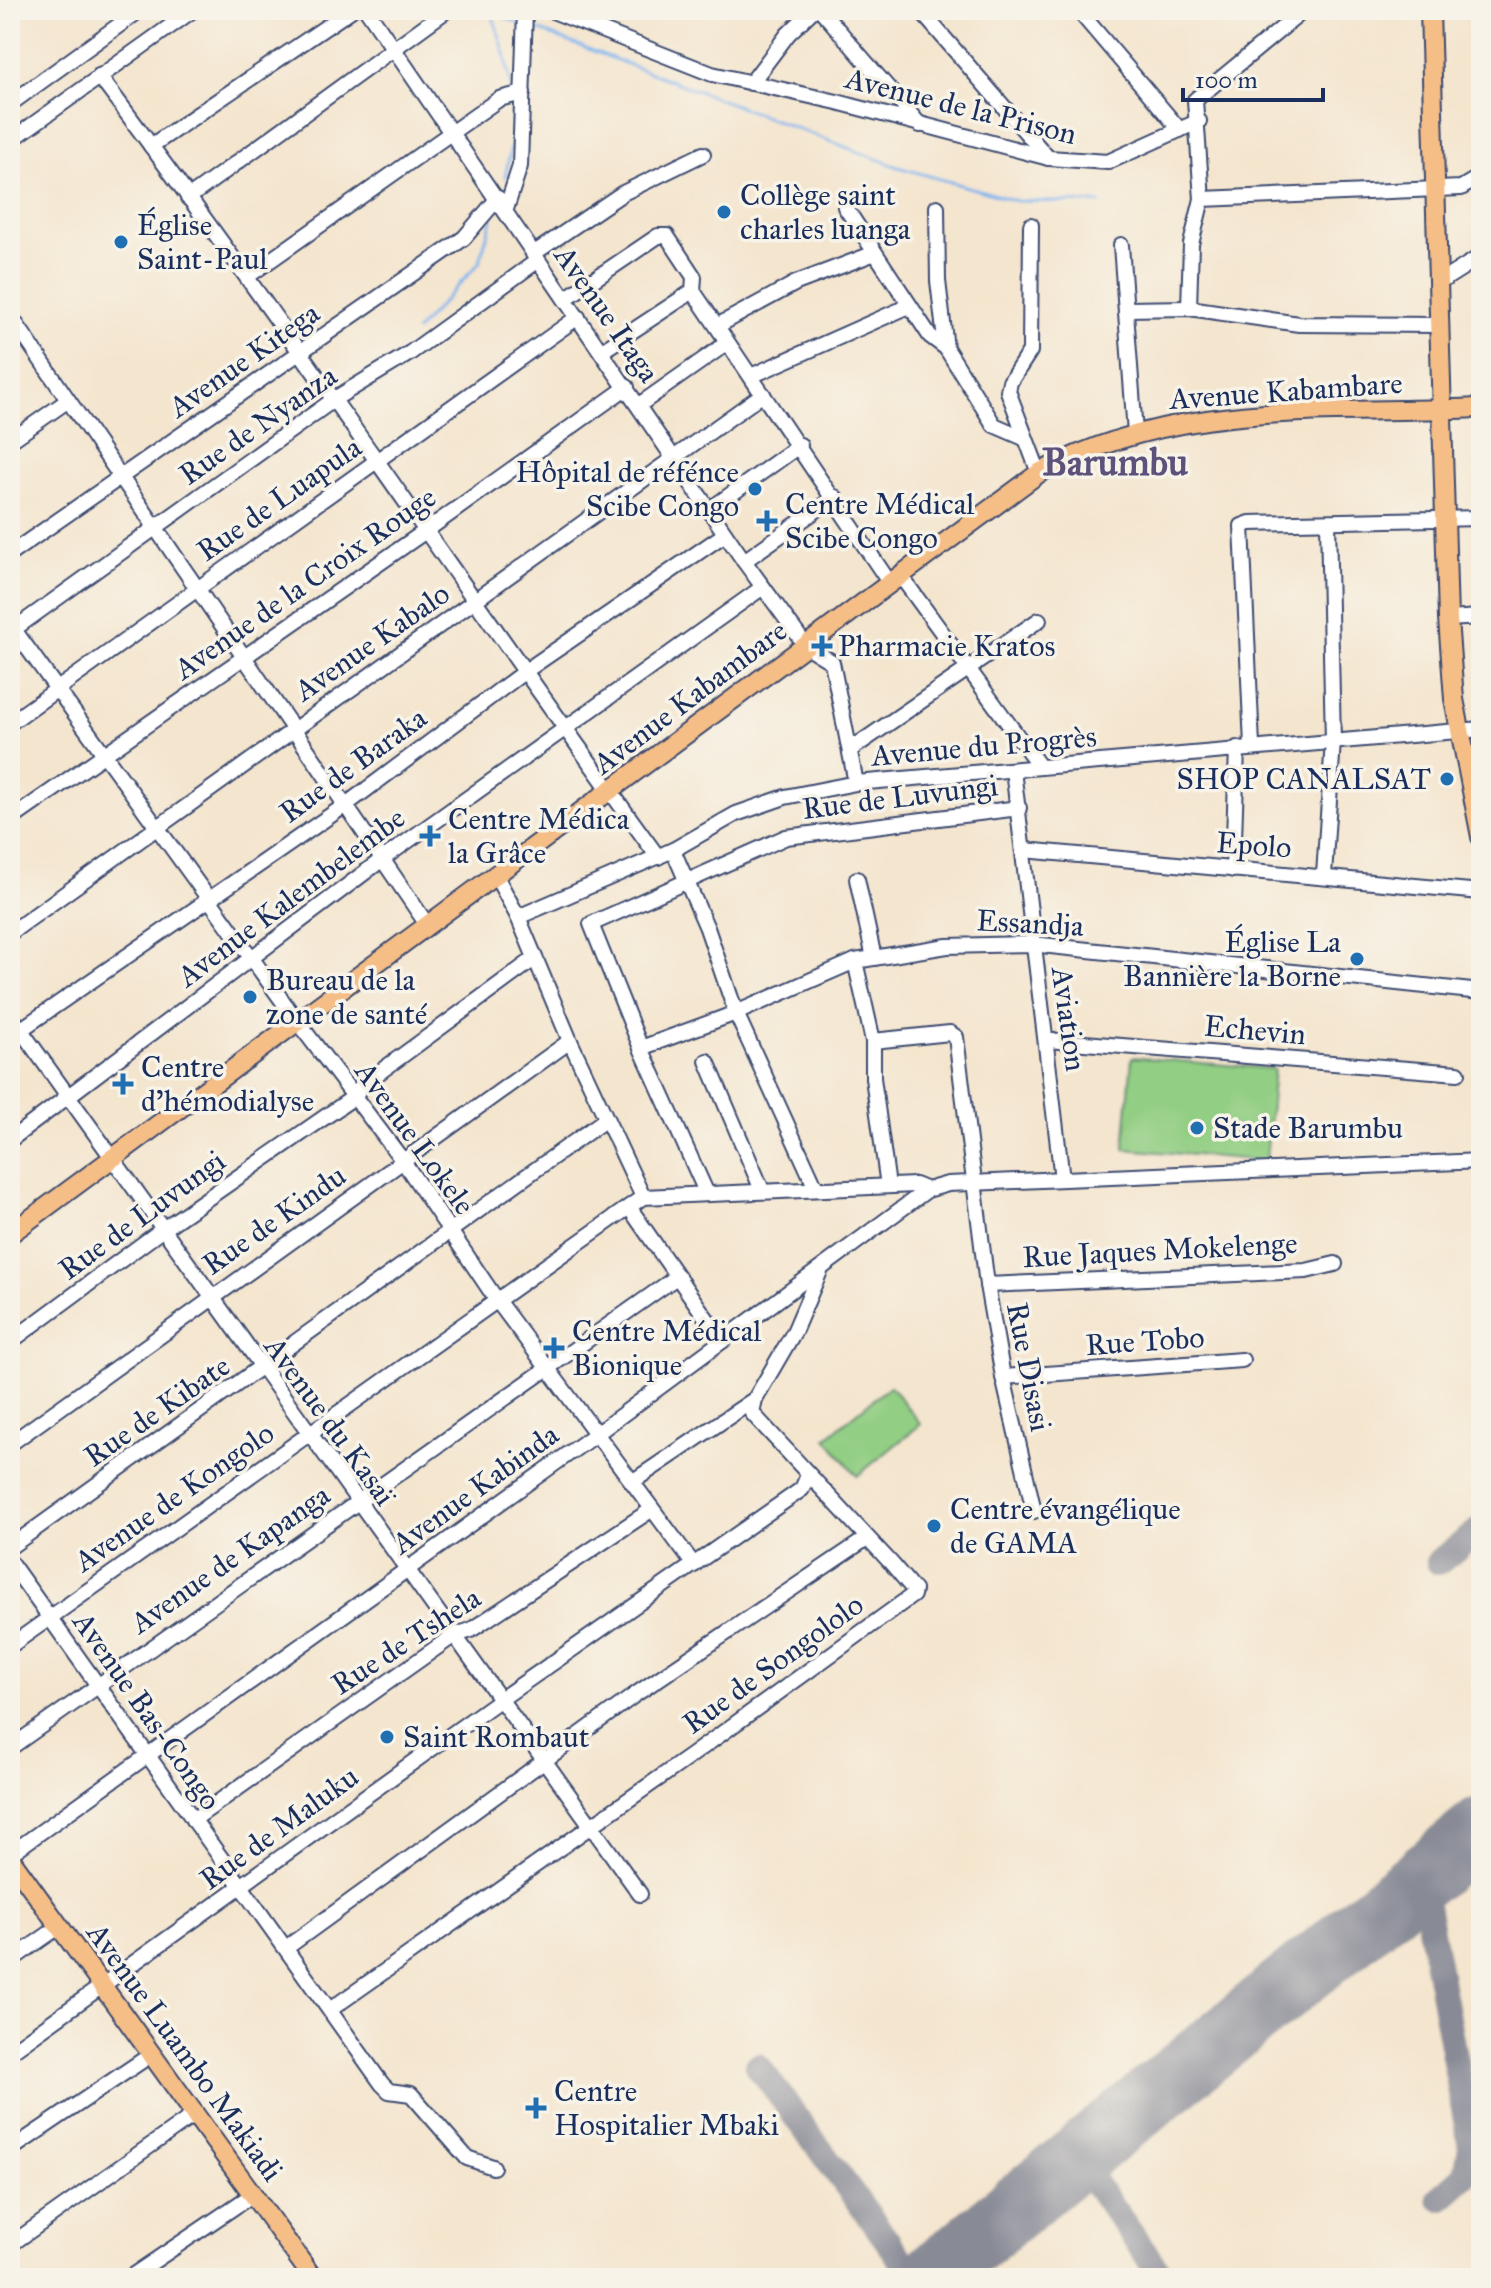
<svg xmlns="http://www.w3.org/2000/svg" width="1491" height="2288" font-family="'IM FELL Great Primer',serif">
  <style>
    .pitch { fill: #92ce83; stroke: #567e70; stroke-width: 2 }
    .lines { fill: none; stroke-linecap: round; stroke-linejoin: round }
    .stream { stroke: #80b4ee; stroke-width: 3 }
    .taxiway { stroke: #888a96; stroke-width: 26 }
    .runway { stroke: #888a96; stroke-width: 64 }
    .minor-casing { stroke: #3c4a6f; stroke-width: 18 }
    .major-casing { stroke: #3c4a6f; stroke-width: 22 }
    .minor { stroke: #fff; stroke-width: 14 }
    .major { stroke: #f6be87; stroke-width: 18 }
    .poi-dot { fill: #1f6fb2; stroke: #f7f3e8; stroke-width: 3 }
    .labels { text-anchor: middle; stroke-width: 7; stroke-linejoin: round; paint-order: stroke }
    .street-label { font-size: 30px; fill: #1b2f5e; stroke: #f7f3e8 }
    .poi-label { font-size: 30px; fill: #1b2f5e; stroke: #f7f3e8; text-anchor: start }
    .district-label { font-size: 38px; font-weight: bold; fill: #5d527b; stroke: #f7f3e8 }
  </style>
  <rect width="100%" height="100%" fill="#f7f3e8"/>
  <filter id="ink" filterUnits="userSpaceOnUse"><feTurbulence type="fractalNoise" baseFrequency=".0125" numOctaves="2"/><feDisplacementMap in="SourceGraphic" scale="16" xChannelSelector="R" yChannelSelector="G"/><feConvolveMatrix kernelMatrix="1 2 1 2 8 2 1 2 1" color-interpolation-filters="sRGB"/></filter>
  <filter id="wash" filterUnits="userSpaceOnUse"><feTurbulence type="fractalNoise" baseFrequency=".006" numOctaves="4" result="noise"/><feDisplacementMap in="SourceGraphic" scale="32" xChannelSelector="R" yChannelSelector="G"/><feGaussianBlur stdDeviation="1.8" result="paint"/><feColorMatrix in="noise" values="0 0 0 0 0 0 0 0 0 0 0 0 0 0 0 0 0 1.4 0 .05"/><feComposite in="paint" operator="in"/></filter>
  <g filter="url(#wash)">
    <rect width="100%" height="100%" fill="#f4e5ce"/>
    <g class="pitch">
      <path d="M1132,1057l142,12 -8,92 -142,-12z"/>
      <path d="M890,1386l31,38 -64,52 -31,-38z"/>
    </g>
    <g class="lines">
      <g class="stream">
        <path d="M491,10l14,44 7,37"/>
        <path d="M492,13l27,10"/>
        <path d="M530,27l368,140 119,34 83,2"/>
        <path d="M505,177l7,-34v-44"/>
        <path d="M416,331l63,-68 13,-44"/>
      </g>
      <g class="taxiway">
        <path d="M1439,1562l42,-33"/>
        <path d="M1412,1885l15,25 44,237 -5,28 -26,23"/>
        <path d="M758,2066l157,212"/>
        <path d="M1076,2157l87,121"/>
      </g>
      <path class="runway" d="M929,2278l552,-449"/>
    </g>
  </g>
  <g filter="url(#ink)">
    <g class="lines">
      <g class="minor-casing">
        <g id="minor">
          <path d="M367,10l377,551 62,85 26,16 24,121"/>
          <path d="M550,10l162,64 125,28 212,56 59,4 91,-41"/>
          <path d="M821,10l99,115"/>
          <path d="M920,10l128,148"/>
          <path d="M1078,10l102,120"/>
          <path d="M99,76c193,256 370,522 559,781"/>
          <path d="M751,83l37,-49 25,-24"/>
          <path d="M10,104l130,-94"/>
          <path d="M10,141l183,-131"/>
          <path d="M151,146l200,-136"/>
          <path d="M188,198l259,-188"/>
          <path d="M1202,199l259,-11 20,-12"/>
          <path d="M845,207l85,129 16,12"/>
          <path d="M937,207l1,74 8,67 48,77 30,13"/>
          <path d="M506,209l14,-43 5,-156"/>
          <path d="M1031,225l-1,126 -20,31 -2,9 31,82"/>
          <path d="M1121,245l14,188"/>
          <path d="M533,254l90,-61 80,-39"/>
          <path d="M248,276l251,-177 24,-6"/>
          <path d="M1437,284l44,-28"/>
          <path d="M565,299l93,-63h9l27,41 -1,14 196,291"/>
          <path d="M1189,308l2,-64 11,-45 -7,-99 109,-90"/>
          <path d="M1126,309l63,-1 110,16 140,1"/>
          <path d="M10,315l418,611"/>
          <path d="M717,326l79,-43 79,-30"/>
          <path d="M602,351l91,-60"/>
          <path d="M751,376l158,-70"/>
          <path d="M639,405l88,-62"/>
          <path d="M10,441l57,-40"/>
          <path d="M709,510l91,-65"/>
          <path d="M10,554l454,-316 34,-40"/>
          <path d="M744,561l91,-64"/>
          <path d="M900,575l140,192"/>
          <path d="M1448,619l33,-2"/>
          <path d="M10,624l287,397 106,140 93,138 198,266"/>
          <path d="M10,632l326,-234 74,-45 127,-92"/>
          <path d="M10,723l568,-406"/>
          <path d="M1252,746l-10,-220 8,-3 231,-5"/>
          <path d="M850,750l189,-130"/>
          <path d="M1013,770l49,409"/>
          <path d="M10,820l417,-290 200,-143"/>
          <path d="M673,850l34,78 29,85 80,175"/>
          <path d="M1024,850l457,42"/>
          <path d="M1233,870l4,-122"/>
          <path d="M1324,875l9,-134 -5,-219"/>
          <path d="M496,876l22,41 52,124 73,156"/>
          <path d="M857,879l17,79"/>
          <path d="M518,917l155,-67 63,-36 49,-17 71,-14 625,-54"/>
          <path d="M10,933l753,-539"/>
          <path d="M855,961l18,80v37l15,108"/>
          <path d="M10,1015l630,879"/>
          <path d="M10,1037l337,-233 177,-132 201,-138"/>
          <path d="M1047,1040l411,33"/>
          <path d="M873,1041l77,-8 6,4 31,248 16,92 31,134"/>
          <path d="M641,1048l95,-35 119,-52 92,-15 85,-2 449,48"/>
          <path d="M707,1061l55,129"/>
          <path d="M10,1140l374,-282 379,-271"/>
          <path d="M707,1194l-66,-146 -50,-124 195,-87 233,-29"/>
          <path d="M629,1207l93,134"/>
          <path d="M987,1285l319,-14 29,-7"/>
          <path d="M10,1342l153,-113 191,-132 8,-12 172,-126"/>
          <path d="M1003,1377l239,-17"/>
          <path d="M10,1444l560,-403"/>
          <path d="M632,1482l123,-83"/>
          <path d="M10,1547l596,-428"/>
          <path d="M10,1562l372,522 7,7 22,3 56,64 26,9"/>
          <path d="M10,1646l633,-449 272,-12 12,5"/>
          <path d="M10,1748l668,-472"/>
          <path d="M193,1820l260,-184 18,-6 180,-120"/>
          <path d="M10,1854l586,-420 331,-244 21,-6 533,-23"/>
          <path d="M286,1948l350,-254 231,-156"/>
          <path d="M10,1961l50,-35"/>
          <path d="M331,2009l361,-254 221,-160 1,-5 -22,-26 -140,-151 3,-14 39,-67 27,-63"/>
          <path d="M10,2052l488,-351 304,-212 6,-14"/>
          <path d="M10,2150l142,-96"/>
          <path d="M10,2245l185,-131"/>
          <path d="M129,2278l123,-83"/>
        </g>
      </g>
      <g class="major-casing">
        <g id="major">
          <path d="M1430,10l18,609 6,80 27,138"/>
          <path d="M10,1234l1029,-761c140,-76 289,-58 442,-65"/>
          <path d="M10,1858l303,420"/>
        </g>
      </g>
      <use href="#minor" class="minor"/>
      <use href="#major" class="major"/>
    </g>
  </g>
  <g class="poi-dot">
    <circle cx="724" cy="212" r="8"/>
    <circle cx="121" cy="242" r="8"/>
    <circle cx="755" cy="489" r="8"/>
    <path d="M763 509h8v8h8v8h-8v8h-8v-8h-8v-8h8z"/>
    <path d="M818 634h8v8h8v8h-8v8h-8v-8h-8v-8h8z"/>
    <circle cx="1447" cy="779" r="8"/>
    <path d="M426 824h8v8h8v8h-8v8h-8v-8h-8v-8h8z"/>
    <circle cx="1357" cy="959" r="8"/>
    <circle cx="250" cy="997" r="8"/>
    <path d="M119 1072h8v8h8v8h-8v8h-8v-8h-8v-8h8z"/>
    <circle cx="1197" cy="1128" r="8"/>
    <path d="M550 1336h8v8h8v8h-8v8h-8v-8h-8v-8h8z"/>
    <circle cx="934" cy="1526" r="8"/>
    <circle cx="387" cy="1737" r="8"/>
    <path d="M532 2096h8v8h8v8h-8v8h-8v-8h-8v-8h8z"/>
  </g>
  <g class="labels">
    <g class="street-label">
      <text transform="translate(961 106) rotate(14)" y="10">Avenue de la Prison</text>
      <text transform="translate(607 314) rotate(55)" y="10">Avenue Itaga</text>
      <text transform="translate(244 360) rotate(-35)" y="10">Avenue Kitega</text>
      <text transform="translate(1286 391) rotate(-4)" y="10">Avenue Kabambare</text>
      <text transform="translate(258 425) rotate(-35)" y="10">Rue de Nyanza</text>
      <text transform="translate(279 499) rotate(-35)" y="10">Rue de Luapula</text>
      <text transform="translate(305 583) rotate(-35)" y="10">Avenue de la Croix Rouge</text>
      <text transform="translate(372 642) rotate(-35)" y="10">Avenue Kabalo</text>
      <text transform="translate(690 697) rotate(-37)" y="10">Avenue Kabambare</text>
      <text transform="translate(984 746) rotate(-5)" y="10">Avenue du Progrès</text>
      <text transform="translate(353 765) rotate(-36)" y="10">Rue de Baraka</text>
      <text transform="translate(900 797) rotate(-7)" y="10">Rue de Luvungi</text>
      <text transform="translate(1254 845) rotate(4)" y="10">Epolo</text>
      <text transform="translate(291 897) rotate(-37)" y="10">Avenue Kalembelembe</text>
      <text transform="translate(1030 923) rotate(3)" y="10">Essandja</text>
      <text transform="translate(1069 1019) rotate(82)" y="10">Aviation</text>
      <text transform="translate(1255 1030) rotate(5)" y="10">Echevin</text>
      <text transform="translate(415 1138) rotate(54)" y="10">Avenue Lokele</text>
      <text transform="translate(142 1215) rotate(-36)" y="10">Rue de Luvungi</text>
      <text transform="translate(274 1220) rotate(-35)" y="10">Rue de Kindu</text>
      <text transform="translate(1160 1250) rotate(-3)" y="10">Rue Jaques Mokelenge</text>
      <text transform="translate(1145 1341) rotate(-4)" y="10">Rue Tobo</text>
      <text transform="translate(1029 1367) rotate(79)" y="10">Rue Disasi</text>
      <text transform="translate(157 1411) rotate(-35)" y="10">Rue de Kibate</text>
      <text transform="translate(330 1421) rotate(54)" y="10">Avenue du Kasaï</text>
      <text transform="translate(475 1489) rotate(-36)" y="10">Avenue Kabinda</text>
      <text transform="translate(174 1497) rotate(-35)" y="10">Avenue de Kongolo</text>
      <text transform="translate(230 1559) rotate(-35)" y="10">Avenue de Kapanga</text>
      <text transform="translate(406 1641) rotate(-33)" y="10">Rue de Tshela</text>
      <text transform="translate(773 1664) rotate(-36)" y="10">Rue de Songololo</text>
      <text transform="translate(147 1711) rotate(55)" y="10">Avenue Bas-Congo</text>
      <text transform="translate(279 1828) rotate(-36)" y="10">Rue de Maluku</text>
      <text transform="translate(185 2052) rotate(54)" y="10">Avenue Luambo Makiadi</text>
    </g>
    <g class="poi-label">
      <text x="740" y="205">Collège saint<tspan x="740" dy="34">charles luanga</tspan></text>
      <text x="137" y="235">Église<tspan x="137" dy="34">Saint-Paul</tspan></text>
      <text x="739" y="482" text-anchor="end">Hôpital de réfénce<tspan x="739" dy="34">Scibe Congo</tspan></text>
      <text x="785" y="514">Centre Médical<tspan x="785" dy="34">Scibe Congo</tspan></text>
      <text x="838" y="656">Pharmacie Kratos</text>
      <text x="1431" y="789" text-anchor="end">SHOP CANALSAT</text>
      <text x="448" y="829">Centre Médica<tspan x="448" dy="34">la Grâce</tspan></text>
      <text x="1341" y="952" text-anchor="end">Église La<tspan x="1341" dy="34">Bannière la Borne</tspan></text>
      <text x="266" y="990">Bureau de la<tspan x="266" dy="34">zone de santé</tspan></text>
      <text x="141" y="1077">Centre<tspan x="141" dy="34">d'hémodialyse</tspan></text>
      <text x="1213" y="1138">Stade Barumbu</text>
      <text x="572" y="1341">Centre Médical<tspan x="572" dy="34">Bionique</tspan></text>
      <text x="950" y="1519">Centre évangélique<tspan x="950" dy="34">de GAMA</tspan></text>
      <text x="403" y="1747">Saint Rombaut</text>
      <text x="554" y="2101">Centre<tspan x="554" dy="34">Hospitalier Mbaki</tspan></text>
    </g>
    <g class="district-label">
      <text x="1115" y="475">Barumbu</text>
    </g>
  </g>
  <rect width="1491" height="2288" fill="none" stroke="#f7f3e8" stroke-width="40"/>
  <path d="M1183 88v12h140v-12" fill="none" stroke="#1b2f5e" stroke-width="4"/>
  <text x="1195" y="88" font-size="24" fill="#1b2f5e" stroke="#f7f3e8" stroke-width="6" paint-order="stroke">100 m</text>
</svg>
